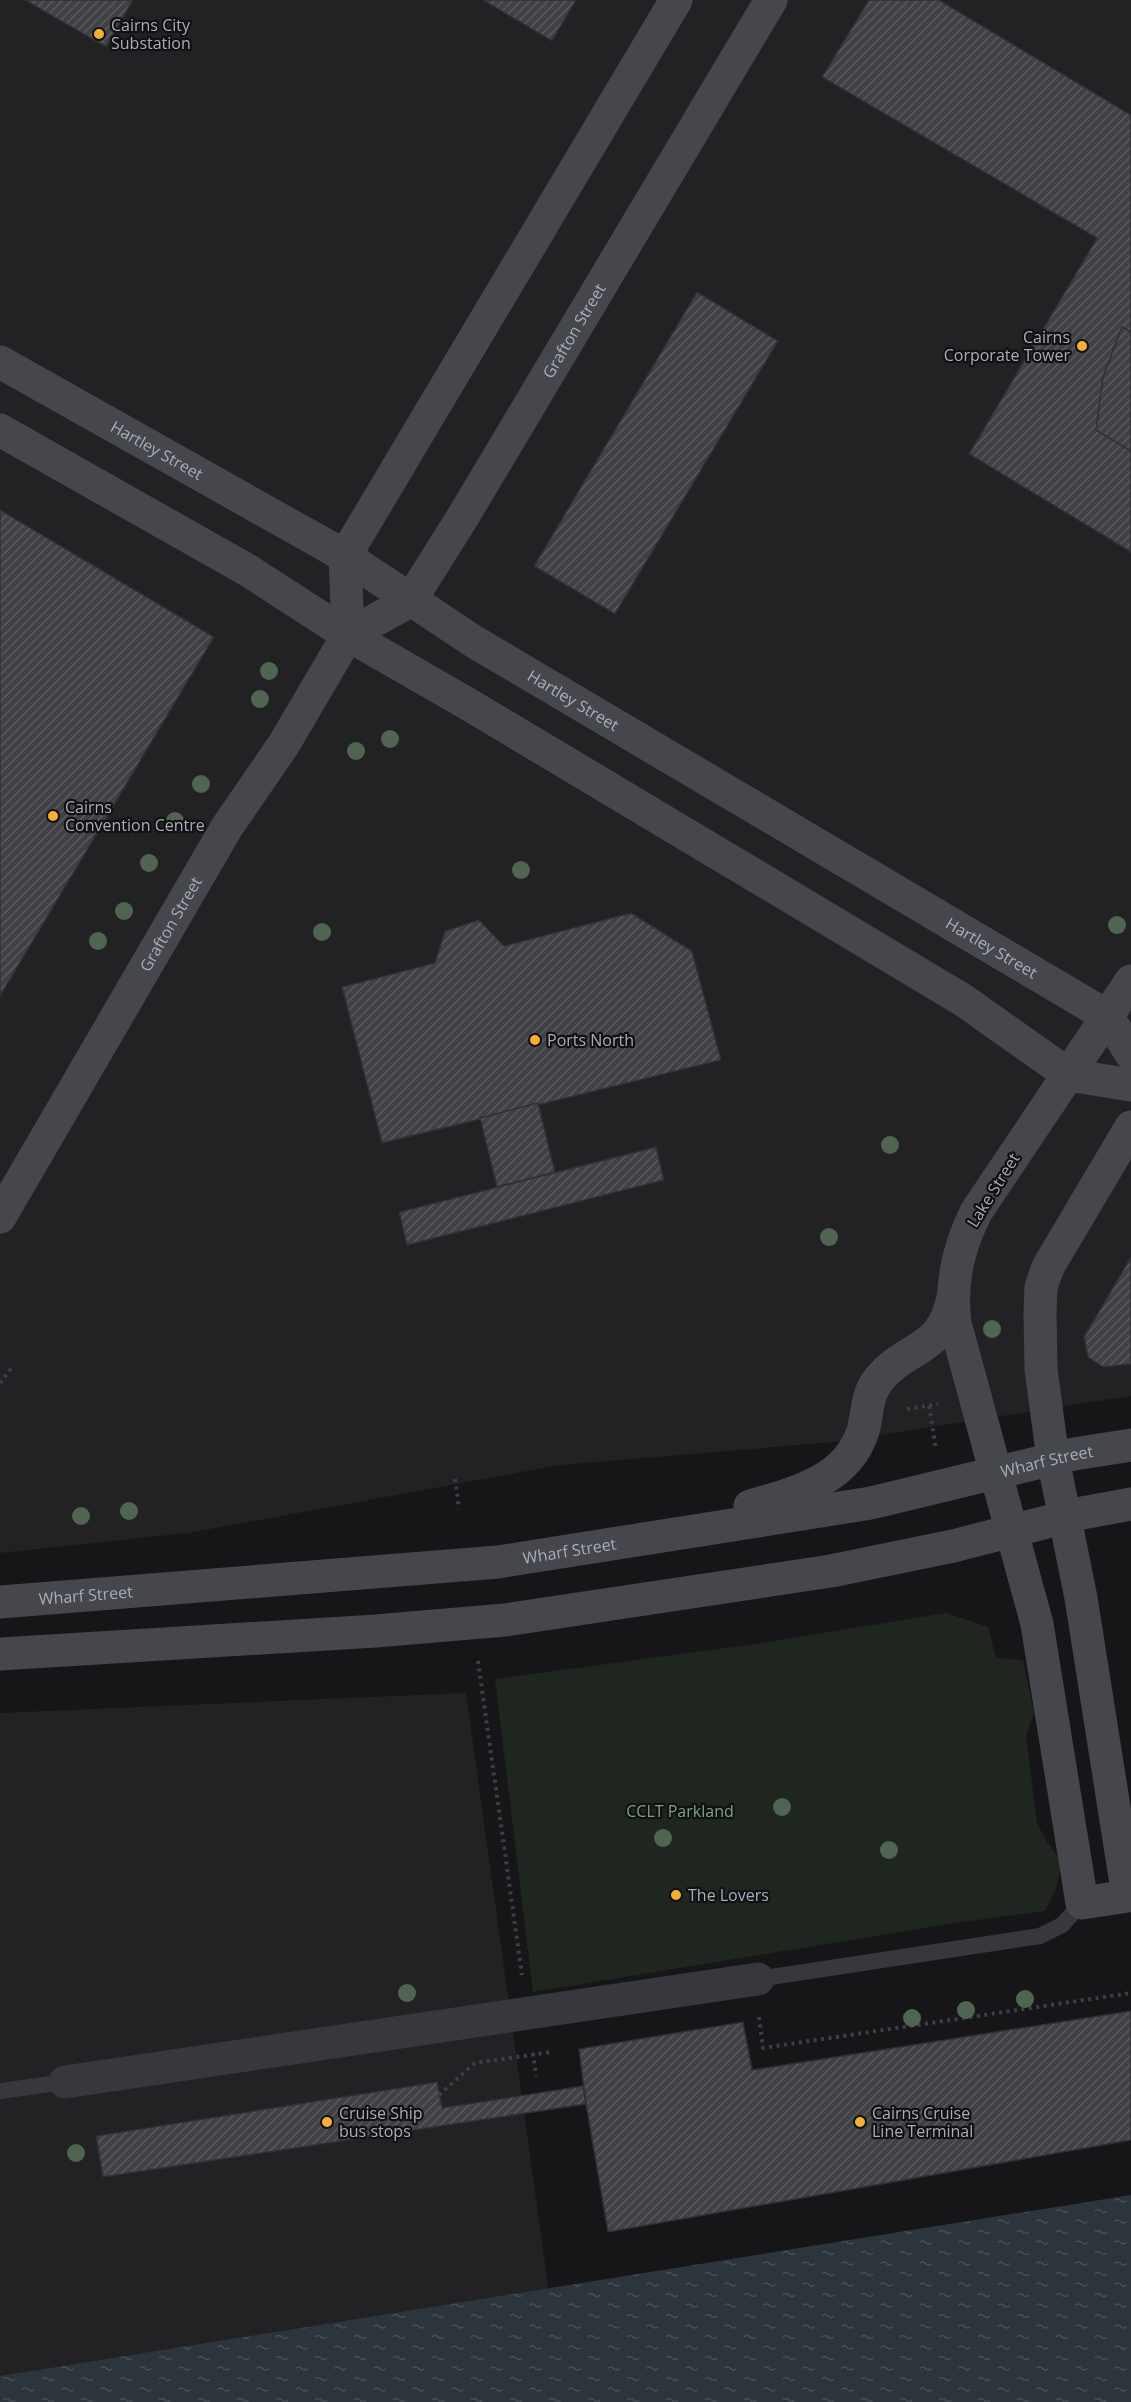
<svg xmlns="http://www.w3.org/2000/svg" width="1131" height="2402" font-family="'Open Sans',sans-serif">
  <style>
    .built { fill: #222225 }
    .park { fill: #1e261f }
    .water { fill: url(#water-ripples) }
    .building { fill: url(#building-hatch); stroke: #303034; stroke-width: 1.5 }
    .lines { fill: none; stroke-linecap: round; stroke-linejoin: round }
    .path { stroke: #3d3f44; stroke-width: 4; stroke-dasharray: 3 4.5; stroke-linecap: butt }
    .lane { stroke: #37383d; stroke-width: 16 }
    .street { stroke: #37383d; stroke-width: 33 }
    .secondary { stroke: #45474d; stroke-width: 33 }
    .tree { fill: #506452 }
    .poi-dot { fill: #f2b134; stroke: #111113; stroke-width: 2 }
    .labels { text-anchor: middle; stroke-width: 4.5; stroke-linejoin: round; paint-order: stroke }
    .poi-label { font-size: 16px; fill: #a8adb8; stroke: #111113; text-anchor: start }
    .street-label { font-size: 16px; fill: #a8adb8; stroke: #111113 }
    .park-label { font-size: 16px; fill: #7fa381; stroke: #111113 }
  </style>
  <defs>
    <pattern id="water-ripples" width="26" height="14" patternUnits="userSpaceOnUse" patternTransform="scale(1.5)"><rect width="26" height="14" fill="#2c353c"/><path d="M2 4q2-2 4 0t4 0M15 11q2-2 4 0t4 0" fill="none" stroke="#485056"/></pattern>
    <pattern id="building-hatch" width="6" height="6" patternUnits="userSpaceOnUse" patternTransform="scale(1.5)"><rect width="6" height="6" fill="#404145"/><path d="M-1 1l2-2M0 6l6-6M5 7l2-2" fill="none" stroke="#595a5e"/></pattern>
  </defs>
  <rect width="100%" height="100%" fill="#161618"/>
  <g class="built">
    <path d="M0,0h1131v1396l-297,46 -274,23 -372,68 -188,20z"/>
    <path d="M466,1693l89,643 -555,66v-689z"/>
  </g>
  <path class="park" d="M946,1613l42,14 8,31 27,2 11,53 -8,23 11,87 10,19 14,19 -4,25 -12,25 -90,12 -422,69 -38,-313 267,-36z"/>
  <path class="water" d="M1131,2195v207h-1131v-26l7,-1z"/>
  <g class="building">
    <path d="M25,0h108l-27,47z"/>
    <path d="M483,0h93l-24,41z"/>
    <path d="M869,0h70l192,115v437l-162,-98 128,-216 -275,-161z"/>
    <path d="M697,292l81,49 -163,273 -81,-48z"/>
    <path d="M1122,327l9,5v119l-35,-21 7,-53z"/>
    <path d="M0,510l214,127 -214,359z"/>
    <path d="M631,913l61,38 29,109 -339,83 -40,-156 93,-24 10,-32 34,-11 25,26z"/>
    <path d="M538,1103l17,69 -58,15 -17,-69z"/>
    <path d="M656,1147l8,33 -257,65 -8,-33z"/>
    <path d="M1131,1257v107l-28,3 -15,-10 -4,-20z"/>
    <path d="M1131,2011v129l-523,92 -22,-128 -7,-55 164,-27 9,48z"/>
    <path d="M437,2082l5,26 141,-22 3,18 -483,73 -7,-41z"/>
  </g>
  <g class="lines">
    <g class="path">
      <path d="M0,1383l12,-16"/>
      <path d="M929,1406l7,43"/>
      <path d="M907,1409l31,-5"/>
      <path d="M455,1479l4,30"/>
      <path d="M478,1661l44,314"/>
      <path d="M759,2017l4,31 368,-55"/>
      <path d="M533,2053l3,23"/>
      <path d="M439,2095l36,-32 76,-11"/>
    </g>
    <g class="lane">
      <path d="M758,1979l282,-43 22,-11 20,-22"/>
      <path d="M0,2091l65,-9"/>
    </g>
    <path class="street" d="M65,2082l693,-103"/>
    <g class="secondary">
      <path id="s1" d="M0,362l345,194 128,85 634,375 24,38"/>
      <path d="M0,430l249,141 99,64 120,69 495,296 106,75 62,10"/>
      <path d="M348,635l-3,-79 331,-556"/>
      <path d="M1131,981l-155,231c-18,36 -26,71 -21,111l82,301 45,279 46,-7 -47,-298 -28,-139 -12,-90 -1,-57 1,-25 7,-20 83,-140"/>
      <path id="s2" d="M0,1217l227,-390 57,-83 64,-109 62,-34 54,-86 307,-515"/>
      <path d="M750,1506c45,-13 97,-25 113,-75 5,-18 3,-36 16,-52 29,-35 63,-26 74,-82"/>
      <path id="s3" d="M0,1602l498,-40 373,-59 203,-49 57,-9"/>
      <path d="M0,1654l376,-23 129,-11 326,-49 122,-25 129,-33 49,-9"/>
    </g>
  </g>
  <g class="tree">
    <circle cx="269" cy="671" r="9"/>
    <circle cx="260" cy="699" r="9"/>
    <circle cx="390" cy="739" r="9"/>
    <circle cx="356" cy="751" r="9"/>
    <circle cx="201" cy="784" r="9"/>
    <circle cx="175" cy="821" r="9"/>
    <circle cx="149" cy="863" r="9"/>
    <circle cx="521" cy="870" r="9"/>
    <circle cx="124" cy="911" r="9"/>
    <circle cx="1117" cy="925" r="9"/>
    <circle cx="322" cy="932" r="9"/>
    <circle cx="98" cy="941" r="9"/>
    <circle cx="890" cy="1145" r="9"/>
    <circle cx="829" cy="1237" r="9"/>
    <circle cx="992" cy="1329" r="9"/>
    <circle cx="129" cy="1511" r="9"/>
    <circle cx="81" cy="1516" r="9"/>
    <circle cx="782" cy="1807" r="9"/>
    <circle cx="663" cy="1838" r="9"/>
    <circle cx="889" cy="1850" r="9"/>
    <circle cx="407" cy="1993" r="9"/>
    <circle cx="1025" cy="1999" r="9"/>
    <circle cx="966" cy="2010" r="9"/>
    <circle cx="912" cy="2018" r="9"/>
    <circle cx="76" cy="2153" r="9"/>
  </g>
  <g class="poi-dot">
    <circle cx="99" cy="34" r="6"/>
    <circle cx="1082" cy="346" r="6"/>
    <circle cx="53" cy="816" r="6"/>
    <circle cx="535" cy="1040" r="6"/>
    <circle cx="676" cy="1895" r="6"/>
    <circle cx="327" cy="2122" r="6"/>
    <circle cx="860" cy="2122" r="6"/>
  </g>
  <g class="labels">
    <g class="poi-label">
      <text x="111" y="31">Cairns City<tspan x="111" dy="18">Substation</tspan></text>
      <text x="1070" y="343" text-anchor="end">Cairns<tspan x="1070" dy="18">Corporate Tower</tspan></text>
      <text x="65" y="813">Cairns<tspan x="65" dy="18">Convention Centre</tspan></text>
      <text x="547" y="1046">Ports North</text>
      <text x="688" y="1901">The Lovers</text>
      <text x="339" y="2119">Cruise Ship<tspan x="339" dy="18">bus stops</tspan></text>
      <text x="872" y="2119">Cairns Cruise<tspan x="872" dy="18">Line Terminal</tspan></text>
    </g>
    <g class="street-label">
      <text dy="6" stroke="none"><textPath href="#s2" startOffset="1065">Grafton Street</textPath></text>
      <text dy="6" stroke="none"><textPath href="#s1" startOffset="180">Hartley Street</textPath></text>
      <text dy="6" stroke="none"><textPath href="#s1" startOffset="666">Hartley Street</textPath></text>
      <text dy="6" stroke="none"><textPath href="#s2" startOffset="339">Grafton Street</textPath></text>
      <text dy="6" stroke="none"><textPath href="#s1" startOffset="1152">Hartley Street</textPath></text>
      <text transform="translate(993 1190) rotate(-58)" y="6">Lake Street</text>
      <text dy="6" stroke="none"><textPath href="#s3" startOffset="1058">Wharf Street</textPath></text>
      <text dy="6" stroke="none"><textPath href="#s3" startOffset="572">Wharf Street</textPath></text>
      <text dy="6" stroke="none"><textPath href="#s3" startOffset="86">Wharf Street</textPath></text>
    </g>
    <g class="park-label">
      <text x="680" y="1817">CCLT Parkland</text>
    </g>
  </g>
</svg>
